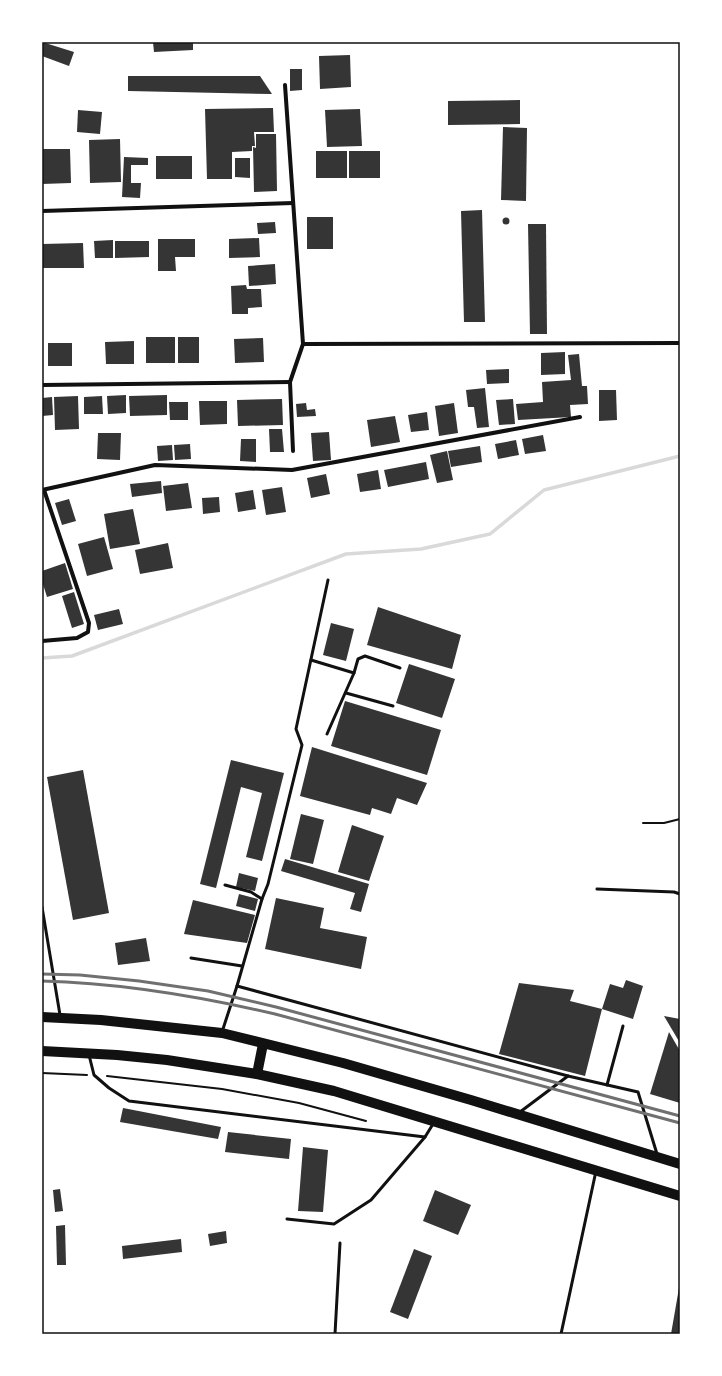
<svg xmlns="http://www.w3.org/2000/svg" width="722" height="1376" font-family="Inter,sans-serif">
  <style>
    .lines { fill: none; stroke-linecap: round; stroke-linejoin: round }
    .stream { stroke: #d9d9d9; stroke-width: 3.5 }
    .building { fill: #353535 }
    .path { stroke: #111; stroke-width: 2 }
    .service { stroke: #111; stroke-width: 3 }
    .minor { stroke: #111; stroke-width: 4 }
    .trunk { stroke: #111; stroke-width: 10 }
    .rail { stroke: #707070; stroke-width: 3 }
    .neatline { fill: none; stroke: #111; stroke-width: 1.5 }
  </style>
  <rect width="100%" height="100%" fill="#fff"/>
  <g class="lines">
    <path class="stream" d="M42,658l30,-2 274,-102 75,-5 69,-15 54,-44 136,-34"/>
  </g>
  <g class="building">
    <path d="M42,42l32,10 -5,14 -27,-10z"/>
    <path d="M153,42h40v8l-39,2z"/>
    <path d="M350,55l1,32 -31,2 -1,-33z"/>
    <path d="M290,69h12v21l-12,1z"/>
    <path d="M128,76h132l12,18 -144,-3z"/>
    <path d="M520,100v24l-72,1v-24z"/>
    <path d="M273,108l1,24h-20l1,14h-3v5l-20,1v27h-25l-2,-70z"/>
    <path d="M360,109l2,37 -35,1 -2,-37z"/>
    <path d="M78,110l24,2 -2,22 -23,-2z"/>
    <path d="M503,127l24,1 -1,73 -25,-1z"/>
    <path d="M256,134h20l1,57 -23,1 -1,-45 3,1z"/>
    <path d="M120,139l1,43 -31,1 -1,-43z"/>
    <path d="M42,149h28l1,34 -29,1z"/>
    <rect x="316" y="151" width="31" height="27"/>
    <rect x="349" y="151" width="31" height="27"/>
    <rect x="156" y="156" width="36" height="23"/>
    <path d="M124,157l24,1v7h-17v18h10l-1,15 -18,-1z"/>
    <path d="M235,158h15v20l-15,-1z"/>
    <path d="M482,210l3,112h-21l-3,-111z"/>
    <rect x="307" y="217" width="26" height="32"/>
    <circle cx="506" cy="221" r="3.5"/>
    <path d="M275,222l1,11 -18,1 -1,-11z"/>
    <path d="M528,224h18l1,110h-17z"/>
    <path d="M259,238l1,19 -31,1v-19z"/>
    <path d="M158,239h37v18h-20l1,14h-18z"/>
    <path d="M113,240v18h-18l-1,-17z"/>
    <path d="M115,241h34v16l-34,1z"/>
    <path d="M83,243l1,25h-42v-24z"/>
    <path d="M275,264l1,20 -27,2 -1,-20z"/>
    <path d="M246,285l1,4h14l1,18 -14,1v6h-16l-1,-28z"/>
    <rect x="146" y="337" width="29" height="26"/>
    <rect x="178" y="337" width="21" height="26"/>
    <path d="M263,338l1,24 -29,1 -1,-24z"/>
    <path d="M134,341v23h-28l-1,-22z"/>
    <rect x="48" y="343" width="24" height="23"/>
    <path d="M565,352v22l-24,1v-22z"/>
    <path d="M579,354l3,32h5l1,18 -18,1 1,12 -53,3 -2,-16 27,-2 -1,-20 29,-2 -3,-25z"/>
    <path d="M509,369v14l-22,1 -1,-14z"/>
    <path d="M485,388l4,39 -12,1 -3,-21h-6l-2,-17z"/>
    <path d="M599,390h17l1,30 -18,1z"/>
    <path d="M126,395v18l-18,1 -1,-18z"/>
    <path d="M167,395v20l-37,1 -1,-20z"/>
    <path d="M78,396l1,33 -24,1 -1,-33z"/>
    <path d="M102,396l1,18h-19v-17z"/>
    <path d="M52,397l1,18 -11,1v-18z"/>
    <path d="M282,399l1,26 -45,1 -1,-26z"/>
    <path d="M513,399l2,25 -16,1 -3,-25z"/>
    <path d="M199,401h28v23l-27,1z"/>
    <path d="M169,402h19v18h-18z"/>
    <path d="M306,403l1,7 8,-1 1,7 -19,1 -1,-13z"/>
    <path d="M454,403l4,30 -19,3 -4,-30z"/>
    <path d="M427,412l2,18 -18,2 -3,-17z"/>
    <path d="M395,416l5,26 -29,5 -4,-27z"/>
    <path d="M269,429h13l2,23h-14z"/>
    <path d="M329,432l2,28 -18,1 -2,-28z"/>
    <path d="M98,433h23l-1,27 -23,-1z"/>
    <path d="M543,435l3,16 -21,3 -3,-15z"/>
    <path d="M241,439h15v23l-16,-1z"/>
    <path d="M516,440l3,15 -21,4 -3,-15z"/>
    <path d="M190,444l1,15 -16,1 -1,-15z"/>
    <path d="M172,445l1,15 -15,1 -1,-15z"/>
    <path d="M480,446l2,16 -31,5 -3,-16z"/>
    <path d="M447,451l6,29 -16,3 -7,-28z"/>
    <path d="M426,462l3,17 -41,8 -4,-17z"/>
    <path d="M378,470l3,19 -21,3 -3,-18z"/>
    <path d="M326,474l4,20 -19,4 -4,-20z"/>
    <path d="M161,481l1,12 -30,4 -2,-13z"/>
    <path d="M188,483l4,25 -26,3 -3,-25z"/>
    <path d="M282,487l4,25 -20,3 -4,-25z"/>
    <path d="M253,490l3,19 -18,3 -3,-19z"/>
    <path d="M219,497l1,15 -17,2 -1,-16z"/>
    <path d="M69,499l7,22 -14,4 -7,-22z"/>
    <path d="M133,509l7,35 -30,5 -6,-35z"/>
    <path d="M104,537l9,32 -26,7 -9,-32z"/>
    <path d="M168,543l5,25 -33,6 -5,-24z"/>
    <path d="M65,563l8,26 -26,8 -5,-16v-10z"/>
    <path d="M74,592l10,32 -12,4 -10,-32z"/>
    <path d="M378,607l83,28 -9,34 -85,-24z"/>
    <path d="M119,609l4,15 -25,6 -4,-15z"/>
    <path d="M331,623l23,6 -8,32 -23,-6z"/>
    <path d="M409,664l46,15 -13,39 -46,-15z"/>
    <path d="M345,701l96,29 -14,45 -96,-29z"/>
    <path d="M312,747l115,36 -10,22 -20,-7 -6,16 -19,-6 -2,7 -70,-19z"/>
    <path d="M231,760l53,13 -22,88 -16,-4 16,-64 -21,-6 -25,101 -16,-4z"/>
    <path d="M83,770l26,143 -36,7 -26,-143z"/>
    <path d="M301,814l23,6 -11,44 -23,-5z"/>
    <path d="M352,825l32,11 -15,45 -31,-9z"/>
    <path d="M285,859l84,25 -8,28 -11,-3 5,-16 -74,-22z"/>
    <path d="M239,873l19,5 -3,13 -19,-4z"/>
    <path d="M239,894l19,5 -3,12 -19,-5z"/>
    <path d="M276,898l48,10 -4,20 47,9 -6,32 -96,-20z"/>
    <path d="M193,900l62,15 -8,28 -63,-9z"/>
    <path d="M146,938l4,23 -32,4 -3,-22z"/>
    <path d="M626,980l17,6 -10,33 -31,-10 8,-25 13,4z"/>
    <path d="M519,983l55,7 -4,11 32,8 -17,67 -86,-22z"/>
    <path d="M664,1016l16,3v24z"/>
    <path d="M669,1032l11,19v52l-30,-9z"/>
    <path d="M123,1108l98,19 -3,12 -98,-17z"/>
    <path d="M228,1132l63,7 -2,20 -64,-7z"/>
    <path d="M303,1147l25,3 -5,62 -25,-1z"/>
    <path d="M60,1189l3,22 -8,1 -2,-22z"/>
    <path d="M435,1190l36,15 -13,30 -35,-14z"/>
    <path d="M65,1225l1,40h-9l-1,-39z"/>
    <path d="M226,1231l1,12 -17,3 -2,-12z"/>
    <path d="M181,1239l1,13 -59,7 -1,-13z"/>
    <path d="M414,1249l18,7 -24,63 -18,-7z"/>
    <path d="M679,1288l1,46h-9z"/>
  </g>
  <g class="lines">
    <g class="path">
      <path d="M643,823h21l16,-4"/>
      <path d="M42,1073l45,2"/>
      <path d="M107,1076l115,13 77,14 67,18"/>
    </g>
    <g class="service">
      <path d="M311,660l43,13 -27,61"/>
      <path d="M354,673l4,-14 7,-3 35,12"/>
      <path d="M346,693l47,13"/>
      <path d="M225,885l26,7 11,7 -25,87 331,90"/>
      <path d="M597,889l77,3 6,2"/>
      <path d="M262,899l6,-15 34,-139 -6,-16 32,-149"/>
      <path d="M42,907l18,108"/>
      <path d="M191,958l51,8"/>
      <path d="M222,1032l15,-46"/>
      <path d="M89,1055l5,20 15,13 20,13 296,36"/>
      <path d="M607,1085l16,-59"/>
      <path d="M520,1112l48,-36 70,16 19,62"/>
      <path d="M287,1219l47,5 37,-24 54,-63 8,-13"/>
      <path d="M335,1334l5,-91"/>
      <path d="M561,1334l35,-163"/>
    </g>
    <g class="minor">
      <path d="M285,85l18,259 -13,38 3,69"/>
      <path d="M42,211l251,-8"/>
      <path d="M303,344l377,-1"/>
      <path d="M42,385l248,-3"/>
      <path d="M42,490l113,-25 137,5 288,-53"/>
      <path d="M42,641l35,-3 11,-6 1,-9 -45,-133"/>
    </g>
    <g class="trunk">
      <path d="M42,1017l59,3 121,13 121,30 128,37 209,64"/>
      <path d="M42,1051l75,4 50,5 90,14 77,17 346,105"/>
      <path d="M257,1074l6,-30"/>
    </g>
    <g class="rail">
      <path d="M42,974l38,1 59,6 69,10 68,16 404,109"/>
      <path d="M42,981c79,2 156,15 233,33l405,109"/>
    </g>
  </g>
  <rect width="722" height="1376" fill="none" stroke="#ffffff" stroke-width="86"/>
  <rect x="43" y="43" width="636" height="1290" class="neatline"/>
</svg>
